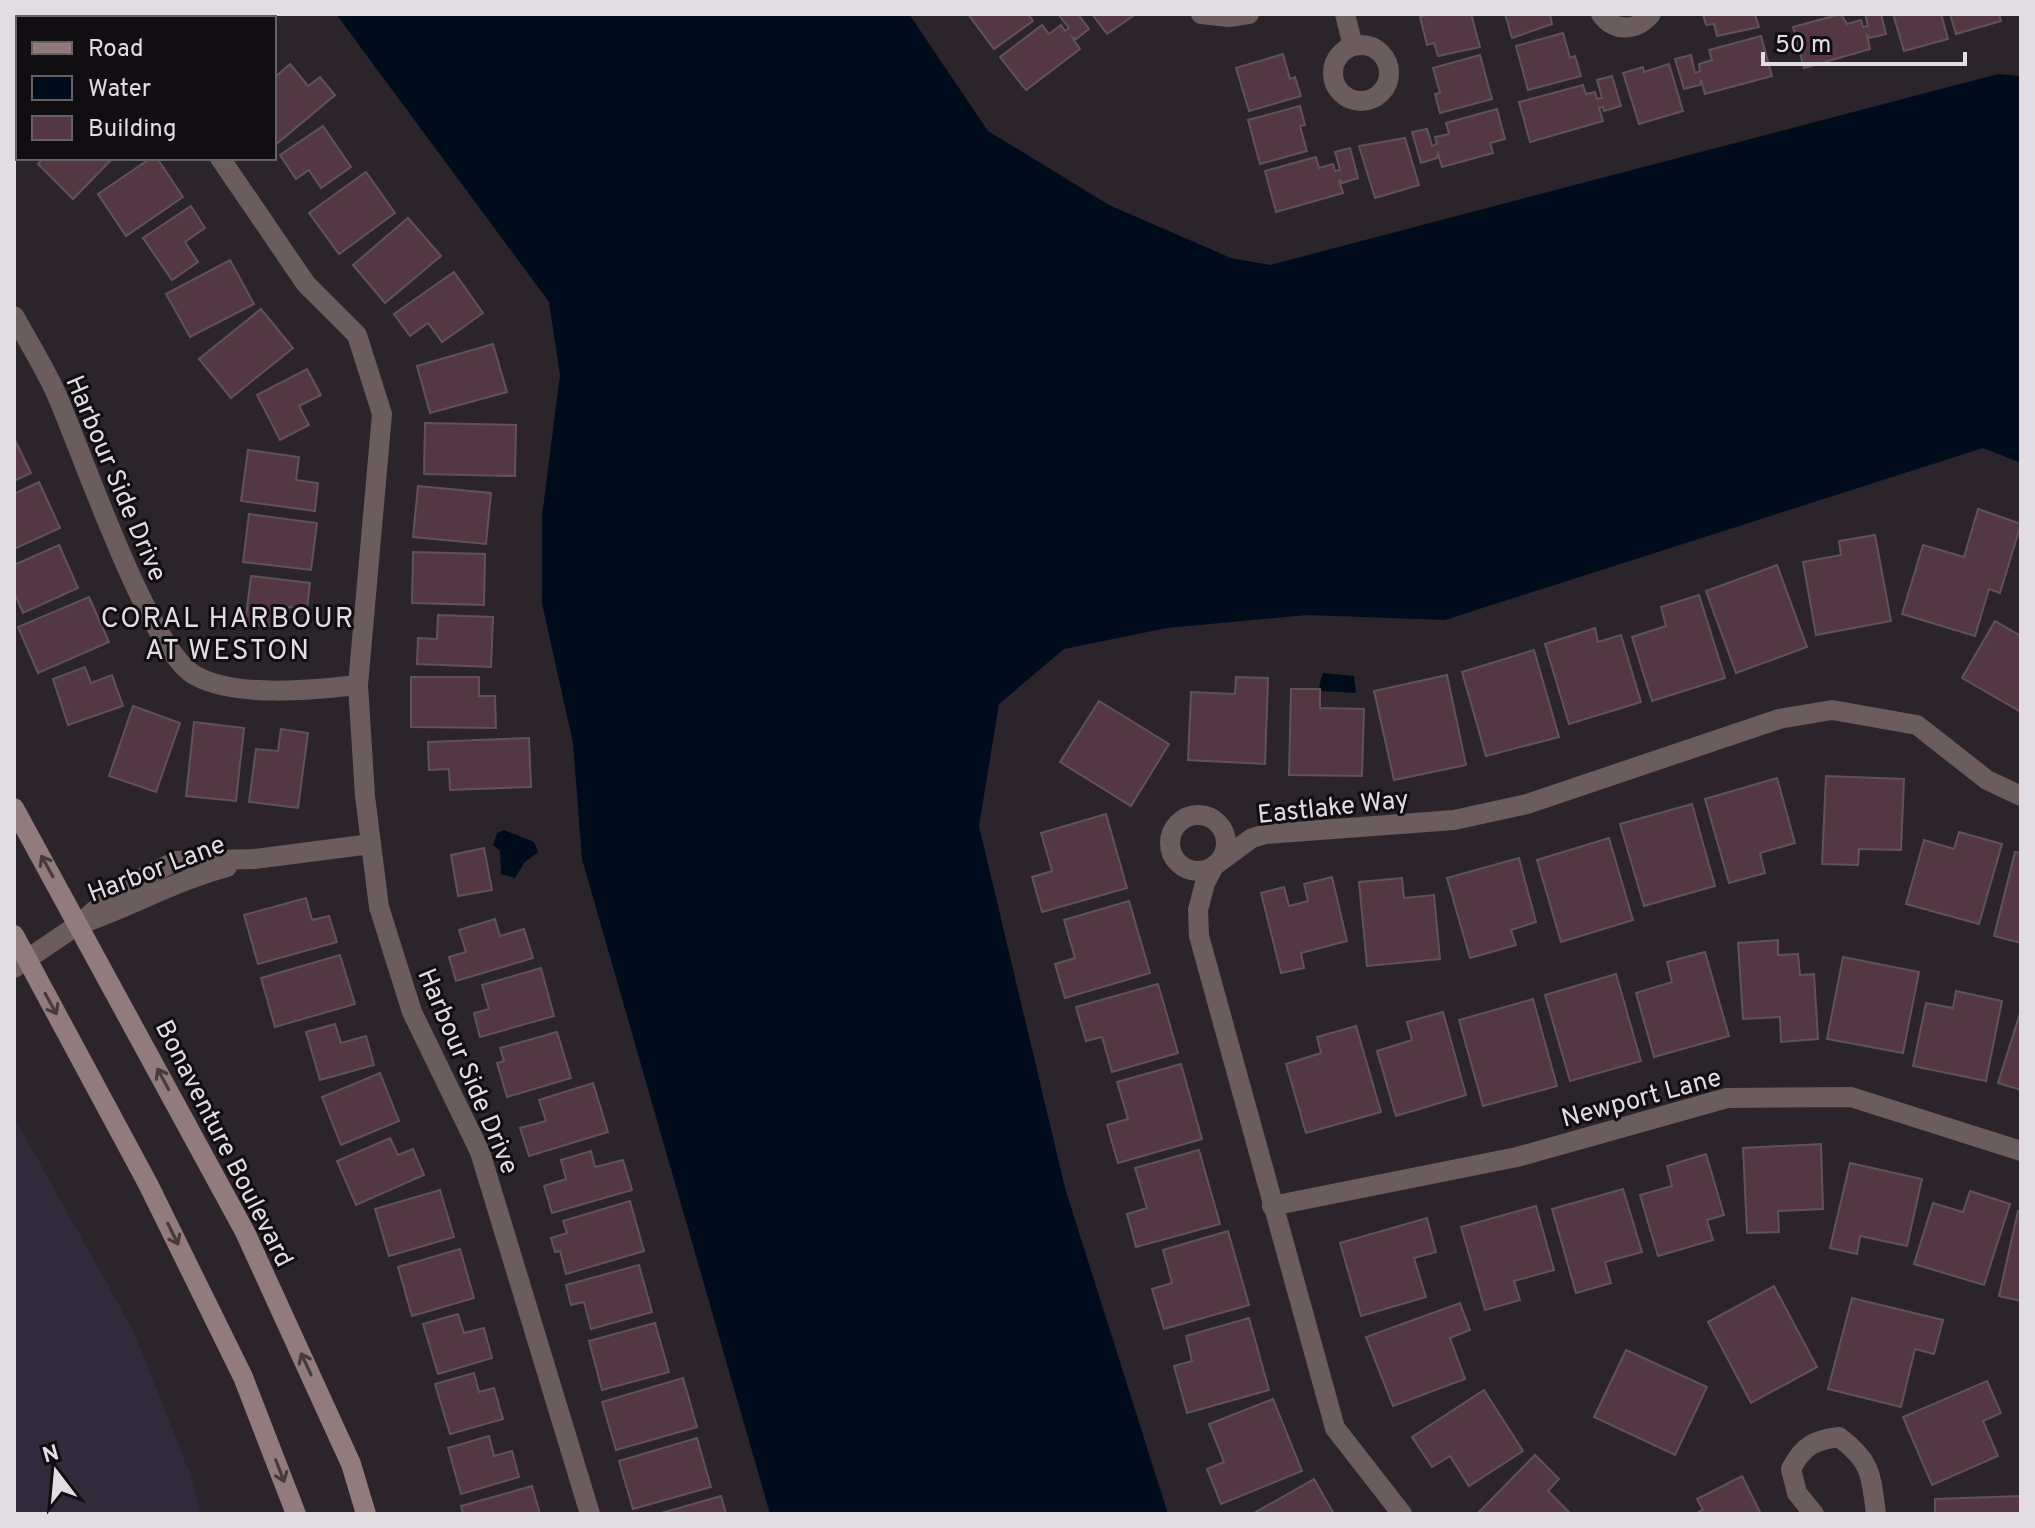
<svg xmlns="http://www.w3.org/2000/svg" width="2035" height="1528" font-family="Overpass,sans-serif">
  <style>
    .commercial { fill: #302a3b }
    .water { fill: #000c1c }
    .building { fill: #533844; stroke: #5f5358; stroke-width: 2 }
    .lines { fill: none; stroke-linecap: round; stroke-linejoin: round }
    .minor { stroke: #6b5c5d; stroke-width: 20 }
    .tertiary { stroke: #6b5c5d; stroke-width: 20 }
    .secondary { stroke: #927b7c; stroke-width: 20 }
    .oneway { stroke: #453a3c }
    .labels { text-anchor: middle; stroke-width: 6; stroke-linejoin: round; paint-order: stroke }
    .street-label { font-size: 26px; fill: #e2dde2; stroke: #110e12 }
    .neighbourhood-label { font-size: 28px; letter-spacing: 2px; fill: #e2dde2; stroke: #110e12 }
  </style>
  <rect width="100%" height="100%" fill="#2b242b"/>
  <path class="commercial" d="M14,1117l120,215 56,142 11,40h-187z"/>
  <g class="water">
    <path d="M336,14h573l79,117 121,74 122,53 39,7 728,-191 23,2v387l-38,-15 -538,172 -137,-5 -141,13 -103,21 -65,55 -20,122 86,362 103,326h-398l-188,-655 -9,-116 -31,-140v-87l18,-141 -11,-73z"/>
    <path d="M1323,673l31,3 2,17 -34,-2 -3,-5z"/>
    <path d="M504,830l30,12 4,10 -14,11 -9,15 -14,-4 -1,-23 -7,-6 4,-12z"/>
  </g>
  <g class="building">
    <path d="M85,14h29l-1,4h-29z"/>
    <path d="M149,14h53l-2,4h-52z"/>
    <path d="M968,14h60l5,7 -39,28z"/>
    <path d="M1058,14h20l11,15 -13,10 -4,-2 8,12 -54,41 -26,-33 42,-32 7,9 12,-9 4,6 4,-3z"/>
    <path d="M1092,14h44l-29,20z"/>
    <path d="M1430,14h41l9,33 -42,9 -4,-13 -7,2 -7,-28z"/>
    <path d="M1505,14h45l2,10 -40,14z"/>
    <path d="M1703,14h55l-3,1 4,12 -42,9 -3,-12 -8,1z"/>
    <path d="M1841,14l6,10 14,-4 2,7 5,-1 -3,-12h16l5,20 -16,4 -3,-3 3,14 -66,19 -11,-41z"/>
    <path d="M1893,14h48l7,25 -44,12z"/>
    <path d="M1950,14h49l2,7 -45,13z"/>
    <path d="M1563,33l7,25 5,-2 6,20 -53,14 -12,-44z"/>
    <path d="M1761,36l11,40 -67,18 -4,-14 -1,5 -16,4 -9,-30 16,-4 4,18 5,-2 -1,-7 13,-4 -3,-10z"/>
    <path d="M1283,54l7,25 5,-2 6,19 -52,15 -13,-43z"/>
    <path d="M1480,55l12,44 -52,14 -5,-19 5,-1 -7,-25z"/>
    <path d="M290,64l18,22 12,-9 15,18 -61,51v-68z"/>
    <path d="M1669,64l14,47 -44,13 -16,-51 20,-6 1,5z"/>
    <path d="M1612,76l9,30 -17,5 -1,-4 -4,1 4,13 -73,21 -11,-40 64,-17 3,9 9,-2 2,7 5,-1 -5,-18z"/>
    <path d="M1300,106l5,19 -5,1 7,25 -47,13 -12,-44z"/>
    <path d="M1497,109l8,30 -15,4 3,10 -51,14 -4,-13 -1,4 -16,5 -9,-31 15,-3 5,17 5,-2 -2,-7 14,-3 -3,-11z"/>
    <path d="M323,126l28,41 -30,21 -12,-18 -13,9 -16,-24z"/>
    <path d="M1405,138l14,47 -44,13 -16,-52z"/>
    <path d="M1350,148l8,30 -16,5 -3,-3 4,13 -67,19 -11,-41 51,-14 3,11 14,-4 2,7 5,-1 -5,-18z"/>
    <path d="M43,158h70l-40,41 -35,-35z"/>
    <path d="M151,158h6l26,39 -57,39 -28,-42z"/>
    <path d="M366,172l29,41 -56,41 -30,-41z"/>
    <path d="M191,206l14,22 -20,14 13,20 -26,18 -29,-42z"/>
    <path d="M408,218l33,38 -56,47 -32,-38z"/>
    <path d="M230,260l24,44 -64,33 -24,-43z"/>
    <path d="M454,272l29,41 -41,29 -14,-19 -18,13 -16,-22z"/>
    <path d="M261,309l32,39 -62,50 -32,-39z"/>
    <path d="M493,344l14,48 -77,21 -13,-47z"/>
    <path d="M307,369l14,26 -22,11 10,19 -29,15 -23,-45z"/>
    <path d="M425,423l91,2 -1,51 -91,-2z"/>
    <path d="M14,438l17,35 -17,8z"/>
    <path d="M248,450l51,7 -3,23 22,3 -3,28 -74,-10z"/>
    <path d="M39,482l21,46 -46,21v-55z"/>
    <path d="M418,486l73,7 -5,51 -73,-7z"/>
    <path d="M1978,509l43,15 -21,69 -11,-4 -14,47 -73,-22 21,-69 41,12z"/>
    <path d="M249,514l68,9 -6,47 -68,-8z"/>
    <path d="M1875,535l16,86 -75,14 -13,-73 38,-7 -2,-14z"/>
    <path d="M59,545l19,43 -55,25 -9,-21v-27z"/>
    <path d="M413,552l72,2 -1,51 -72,-2z"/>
    <path d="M1777,565l30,82 -71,26 -30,-82z"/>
    <path d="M251,576l59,7 -3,26 -18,-2 -3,21 -41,-4z"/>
    <path d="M1699,595l26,83 -73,23 -20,-64 34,-11 -5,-19z"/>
    <path d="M89,597l20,45 -71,31 -20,-46z"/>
    <path d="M438,615l55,2 -2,50 -74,-3 1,-26 19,1z"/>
    <path d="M1995,621l26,15v76l-59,-34z"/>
    <path d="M1595,628l3,14 23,-7 20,67 -72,22 -24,-80z"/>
    <path d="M1534,650l25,87 -73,19 -24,-84z"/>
    <path d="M85,667l6,16 21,-8 11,31 -55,19 -15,-46z"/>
    <path d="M1447,675l19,90 -72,15 -20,-89z"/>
    <path d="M411,677h68v19h16l1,32 -85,-1z"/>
    <path d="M1236,677l32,1 -3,86 -77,-4 3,-68 44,2z"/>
    <path d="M1291,689h29v19l44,1 -2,67 -73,-1z"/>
    <path d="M1099,701l70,43 -38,62 -71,-44z"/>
    <path d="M133,706l47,17 -24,69 -47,-16z"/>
    <path d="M194,722l50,6 -8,73 -50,-5z"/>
    <path d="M281,729l27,4 -10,75 -49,-6 7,-53 22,2z"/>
    <path d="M529,738l2,49 -81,3 -1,-21 -20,1 -1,-28z"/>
    <path d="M1826,776l78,3 -3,71 -42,-1 -1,16 -36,-1z"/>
    <path d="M1777,778l18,65 -35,10 5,20 -36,10 -24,-84z"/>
    <path d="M1692,804l23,82 -71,20 -24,-82z"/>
    <path d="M1106,814l21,74 -85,24 -10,-35 20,-6 -11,-38z"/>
    <path d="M1959,832l43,12 -23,80 -73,-20 18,-64 30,9z"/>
    <path d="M1609,838l24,82 -72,22 -24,-82z"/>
    <path d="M484,848l8,42 -34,6 -7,-41z"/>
    <path d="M2015,852l6,1v90l-27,-7z"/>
    <path d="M1519,858l17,64 -25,8 5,15 -46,13 -23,-80z"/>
    <path d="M1332,877l15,64 -46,12 3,15 -23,5 -20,-80 23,-6 5,19 19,-5 -4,-17z"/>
    <path d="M1402,878l2,20 30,-3 6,64 -73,7 -8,-84z"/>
    <path d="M306,898l6,22 17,-4 8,26 -79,22 -14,-49z"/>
    <path d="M1129,901l21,72 -85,25 -10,-34 20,-6 -11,-38z"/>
    <path d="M495,919l5,17 24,-7 9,29 -77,23 -7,-24 17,-5 -7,-22z"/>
    <path d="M1778,940v15l20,-1 2,21 14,-1 4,65 -37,3 -1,-25 -37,2 -5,-76z"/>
    <path d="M1705,952l24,84 -75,21 -18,-64 36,-11 -5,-20z"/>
    <path d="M340,955l15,49 -80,23 -14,-49z"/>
    <path d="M1843,957l76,15 -16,81 -76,-14z"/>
    <path d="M541,968l13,48 -74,21 -6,-24 15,-4 -7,-24z"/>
    <path d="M1616,974l25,87 -71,20 -25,-86z"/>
    <path d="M1158,984l20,69 -66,19 -10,-35 -16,4 -10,-34z"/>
    <path d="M1956,991l46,10 -16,80 -73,-15 13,-63 27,5z"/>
    <path d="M1533,999l24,87 -74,20 -24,-86z"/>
    <path d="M2021,1010v80l-23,-7z"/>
    <path d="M1443,1012l23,83 -70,21 -19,-65 35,-11 -5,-18z"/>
    <path d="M335,1024l6,19 25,-7 8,29 -54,15 -14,-48z"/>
    <path d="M1356,1026l25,86 -75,21 -20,-69 35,-11 -4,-16z"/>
    <path d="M557,1032l14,46 -64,19 -10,-34 7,-2 -4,-13z"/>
    <path d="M1181,1064l21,75 -84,24 -11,-38 21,-6 -11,-37z"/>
    <path d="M380,1073l19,48 -58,24 -19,-48z"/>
    <path d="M593,1083l15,49 -79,24 -9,-28 26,-7 -7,-21z"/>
    <path d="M390,1138l8,17 15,-6 11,26 -68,30 -19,-44z"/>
    <path d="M1821,1144l2,65 -45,2 1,21 -32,1 -4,-85z"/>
    <path d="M1199,1150l21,74 -84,23 -9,-33 20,-6 -12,-40z"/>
    <path d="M591,1151l4,16 28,-7 9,30 -80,23 -8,-27 22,-7 -5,-19z"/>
    <path d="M1706,1154l18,61 -17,5 6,20 -55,16 -18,-61 32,-9 -5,-20z"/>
    <path d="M1850,1163l72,16 -15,67 -47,-10 -3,18 -27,-6z"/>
    <path d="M1623,1189l19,63 -37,10 6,21 -35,10 -24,-84z"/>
    <path d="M440,1190l14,47 -65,19 -14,-47z"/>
    <path d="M1970,1191l40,13 -26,81 -70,-21 19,-61 30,9z"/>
    <path d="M630,1201l14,50 -78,23 -6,-23 -5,1 -4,-14 16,-5 -4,-12z"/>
    <path d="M1536,1206l18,64 -40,11 6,19 -35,10 -24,-83z"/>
    <path d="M2018,1211l3,1v89l-22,-5z"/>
    <path d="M1427,1218l9,34 -22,6 12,39 -65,19 -21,-73z"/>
    <path d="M1228,1231l21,74 -85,24 -12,-40 20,-6 -9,-33z"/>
    <path d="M460,1249l14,49 -62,18 -14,-49z"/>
    <path d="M639,1265l13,47 -61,17 -7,-27 -13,3 -5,-20z"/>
    <path d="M1774,1286l43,81 -66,36 -43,-81z"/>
    <path d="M1852,1298l91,22 -9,34 -19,-5 -14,58 -73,-18z"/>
    <path d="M1460,1303l10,27 -20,8 15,41 -72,27 -27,-69z"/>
    <path d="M458,1314l6,19 20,-5 8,30 -54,16 -15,-50z"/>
    <path d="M1249,1318l20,72 -82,23 -13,-47 18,-5 -6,-25z"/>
    <path d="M655,1323l14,49 -67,18 -13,-49z"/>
    <path d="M1626,1350l81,37 -32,68 -81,-38z"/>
    <path d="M474,1373l5,19 15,-4 9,31 -53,15 -15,-50z"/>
    <path d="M683,1378l14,49 -81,23 -14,-48z"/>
    <path d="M1987,1381l14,32 -18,8 15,35 -66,29 -29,-68z"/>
    <path d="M1484,1390l39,61 -54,35 -19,-30 -18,11 -20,-30z"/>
    <path d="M1273,1399l29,72 -81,33 -14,-35 17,-7 -15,-38z"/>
    <path d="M489,1436l5,20 18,-5 7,26 -58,17 -13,-46z"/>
    <path d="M697,1438l14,49 -78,22 -14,-48z"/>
    <path d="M1535,1455l24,24 -11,12 23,23h-94z"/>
    <path d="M1742,1476l19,38h-66l8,-4 -6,-11z"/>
    <path d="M1314,1479l20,35h-77l-1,-2z"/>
    <path d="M532,1486l8,28h-77l-2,-8z"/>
    <path d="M721,1496l5,18h-68z"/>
    <path d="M2021,1496v18h-86v-15z"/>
  </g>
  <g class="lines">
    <g class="minor">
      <path d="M1201,14l28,3 20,-3"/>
      <path d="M1345,14l8,32"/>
      <path d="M1601,14c14,19 36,17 50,0"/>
      <circle cx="1361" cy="73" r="28"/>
      <path d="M14,67h4"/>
      <path d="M14,316c14,25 29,49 41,75 26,57 93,260 141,285 41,22 117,14 162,9l24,-271 -25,-79 -51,-51 -86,-126"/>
      <path d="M358,685l7,111 14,111 33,105 68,140 110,362"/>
      <circle cx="1198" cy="843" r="28"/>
      <path d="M89,921c47,-17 89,-41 138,-54"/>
      <path d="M79,924l39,-34 58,-29 78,-2 117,-15"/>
      <path d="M1272,1206l245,-49 210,-59 124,-1 170,54"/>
      <path d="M1402,1514l-67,-86 -136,-492 -1,-26 7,-27 9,-17 38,-28 14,-4 188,-14 73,-16 252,-85 53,-9 85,15 70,55 34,16"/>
      <path d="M1814,1514l-17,-21 -6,-24c12,-23 23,-29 48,-32 33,25 32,38 37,77"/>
    </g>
    <path class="tertiary" d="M14,968l65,-44"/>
    <g class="secondary">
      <path d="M14,808l231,424 106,232 15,50"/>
      <path d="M14,935l134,249 95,193 53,137"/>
    </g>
  </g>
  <defs><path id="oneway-shaft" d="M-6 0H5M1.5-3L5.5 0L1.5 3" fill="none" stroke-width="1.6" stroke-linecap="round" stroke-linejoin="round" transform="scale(2)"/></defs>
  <g class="oneway">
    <use href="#oneway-shaft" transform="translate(47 866) rotate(-119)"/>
    <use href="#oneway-shaft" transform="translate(51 1004) rotate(61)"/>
    <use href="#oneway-shaft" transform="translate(163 1079) rotate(-118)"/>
    <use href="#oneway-shaft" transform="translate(173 1234) rotate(64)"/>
    <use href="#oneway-shaft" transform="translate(306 1364) rotate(-115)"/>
    <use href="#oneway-shaft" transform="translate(280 1471) rotate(69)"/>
  </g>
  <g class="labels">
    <g class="street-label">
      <text transform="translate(117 478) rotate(67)" y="9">Harbour Side Drive</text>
      <text transform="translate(1333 806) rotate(-6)" y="9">Eastlake Way</text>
      <text transform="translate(156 868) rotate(-21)" y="9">Harbor Lane</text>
      <text transform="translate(469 1071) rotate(67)" y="9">Harbour Side Drive</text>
      <text transform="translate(1641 1097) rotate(-15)" y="9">Newport Lane</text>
      <text transform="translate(225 1143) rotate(63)" y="9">Bonaventure Boulevard</text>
    </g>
    <g class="neighbourhood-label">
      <text x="228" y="627">CORAL HARBOUR<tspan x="228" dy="32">AT WESTON</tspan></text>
    </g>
  </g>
  <rect width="2035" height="1528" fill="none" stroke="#e2dde2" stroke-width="32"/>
  <rect x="16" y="16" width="260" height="144" fill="#110e12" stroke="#656165" stroke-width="2"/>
  <rect x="32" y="42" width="40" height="12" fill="#927b7c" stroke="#656165" stroke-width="2"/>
  <text x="88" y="56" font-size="24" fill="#e2dde2">Road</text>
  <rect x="32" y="76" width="40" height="24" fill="#000c1c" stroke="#656165" stroke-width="2"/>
  <text x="88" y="96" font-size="24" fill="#e2dde2">Water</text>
  <rect x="32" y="116" width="40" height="24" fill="#533844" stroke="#656165" stroke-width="2"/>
  <text x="88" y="136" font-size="24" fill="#e2dde2">Building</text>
  <g transform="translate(56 1472) rotate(344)" stroke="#110e12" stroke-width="6" paint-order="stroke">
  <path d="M0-6L14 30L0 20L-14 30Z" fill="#e2dde2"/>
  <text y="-12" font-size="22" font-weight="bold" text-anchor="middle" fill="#e2dde2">N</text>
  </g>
  <path d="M1763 52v12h202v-12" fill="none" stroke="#e2dde2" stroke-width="4"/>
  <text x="1775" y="52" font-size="24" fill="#e2dde2" stroke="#110e12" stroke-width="6" paint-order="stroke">50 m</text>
</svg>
